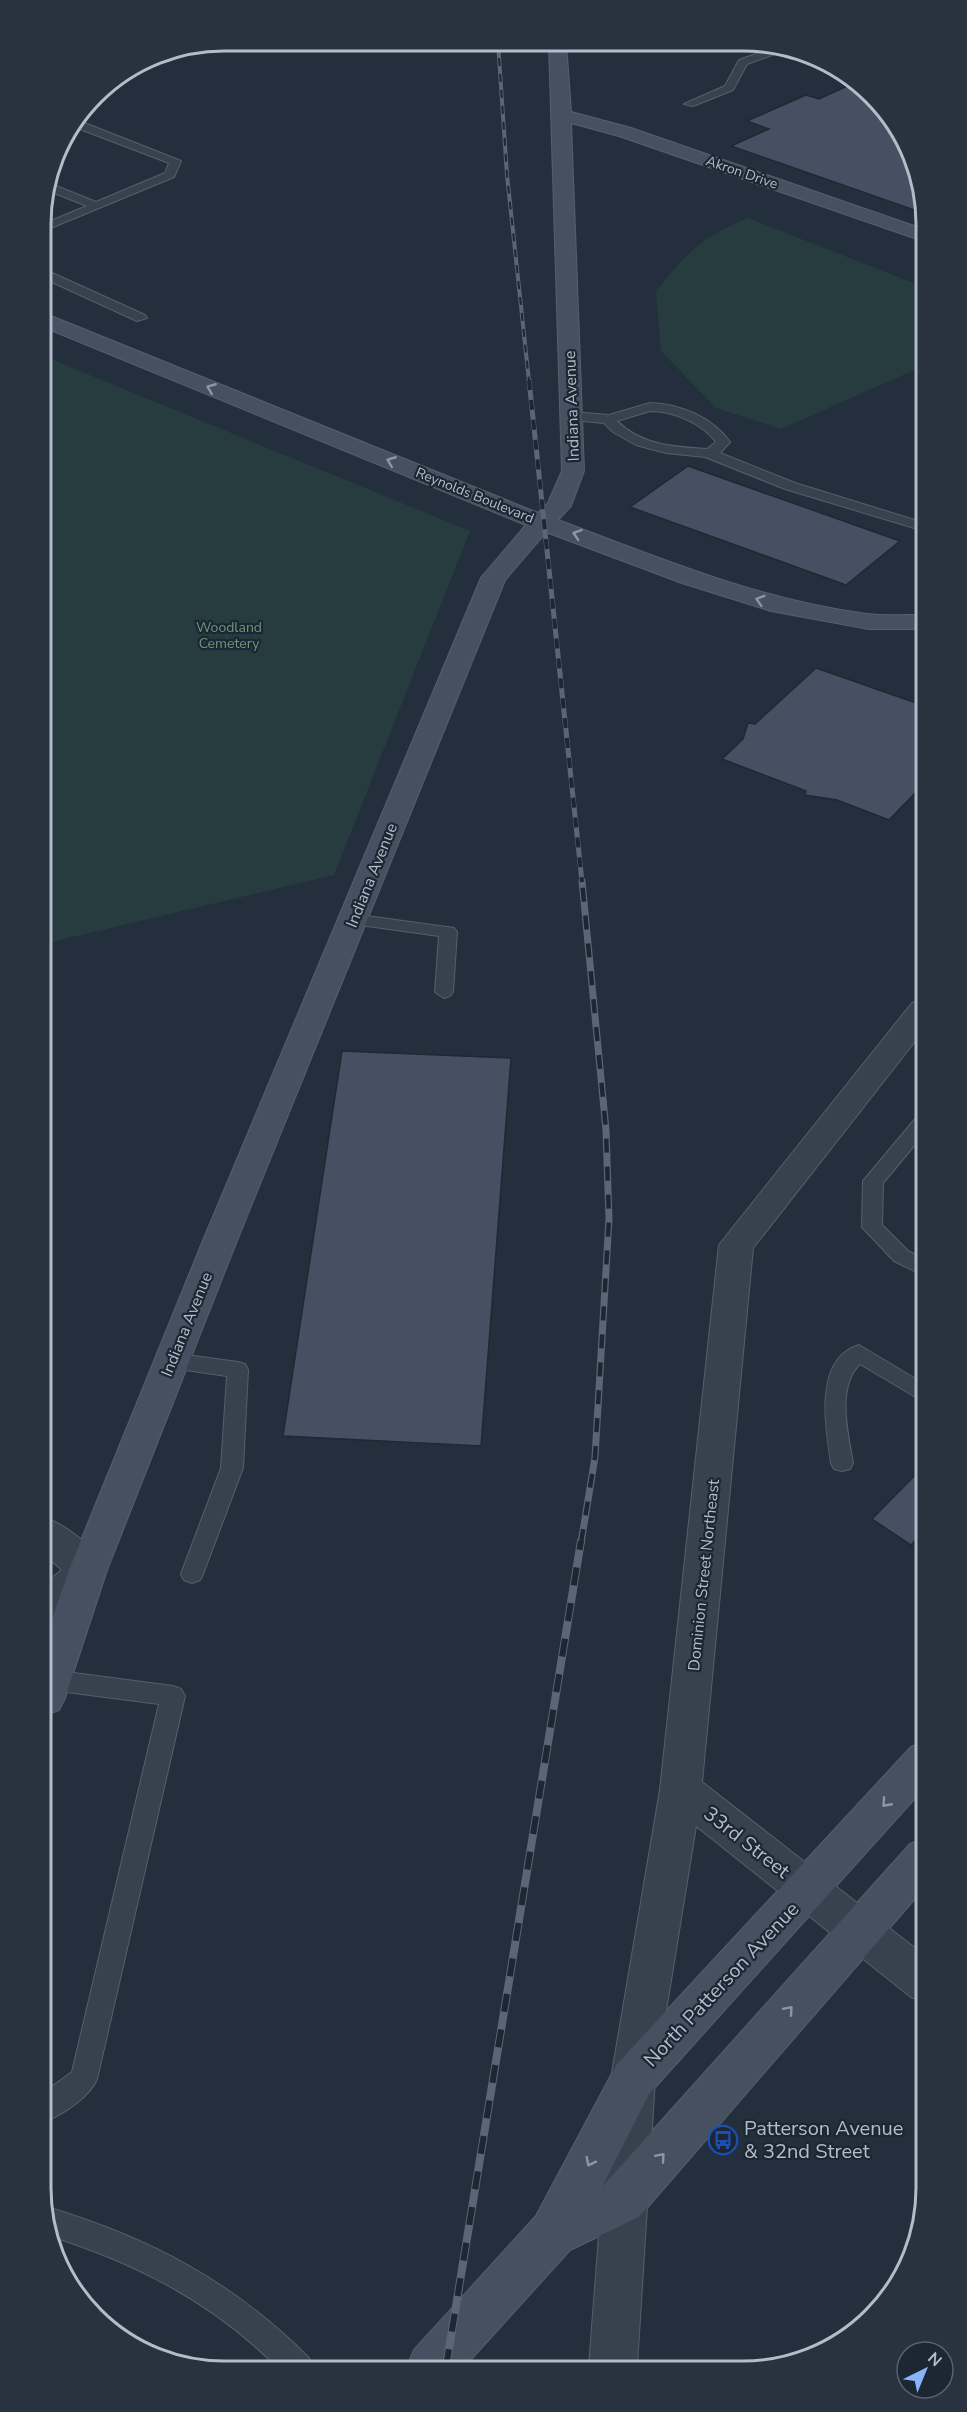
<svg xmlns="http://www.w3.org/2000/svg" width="967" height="2412" font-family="'Nunito Sans',sans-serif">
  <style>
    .green { fill: #263c3f }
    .building { fill: #455162; stroke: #1f2835; stroke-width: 1.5 }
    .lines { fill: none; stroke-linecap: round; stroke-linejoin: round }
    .lane-casing { stroke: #565f6c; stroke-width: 2 }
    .street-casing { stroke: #565f6c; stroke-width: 2 }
    .secondary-casing { stroke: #565f6c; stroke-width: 2 }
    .lane { fill: #38414e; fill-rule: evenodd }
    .street { fill: #38414e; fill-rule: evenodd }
    .secondary { fill: #465061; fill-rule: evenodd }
    .rail-far3-casing { stroke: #5a6575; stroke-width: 4 }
    .rail-far2-casing { stroke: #5a6575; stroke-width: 5 }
    .rail-far1-casing { stroke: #5a6575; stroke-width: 7 }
    .rail-casing { stroke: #5a6575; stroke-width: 8 }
    .rail-far3 { stroke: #1d2633; stroke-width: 2; stroke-dasharray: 8; stroke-linecap: butt }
    .rail-far2 { stroke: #1d2633; stroke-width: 4; stroke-dasharray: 10; stroke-linecap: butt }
    .rail-far1 { stroke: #1d2633; stroke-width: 4.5; stroke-dasharray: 14; stroke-linecap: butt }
    .rail { stroke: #1d2633; stroke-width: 6; stroke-dasharray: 18; stroke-linecap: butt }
    .oneway { stroke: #8e96a5 }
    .labels { text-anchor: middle; stroke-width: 4.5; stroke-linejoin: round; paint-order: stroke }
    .far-street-label { font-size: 14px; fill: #b4bcc9; stroke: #1d2633 }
    .far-park-label { font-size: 14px; fill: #6b9a76; stroke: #1d2633 }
    .street-label { font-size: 16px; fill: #b4bcc9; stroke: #1d2633 }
    .near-street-label { font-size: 20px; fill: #b4bcc9; stroke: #1d2633 }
    .near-poi-label { font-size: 20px; fill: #b4bcc9; stroke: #1d2633; text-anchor: start }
    .rim { fill: none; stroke: #b4bcc9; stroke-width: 3 }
  </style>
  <rect width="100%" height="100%" fill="#242f3e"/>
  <g class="green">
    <path d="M748,218l173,68v81l-140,62 -65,-21 -55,-57 -5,-60c31,-39 45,-53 92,-73z"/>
    <path d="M41,355l429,176 -136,344 -291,69z"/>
  </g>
  <g class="building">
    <path d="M856,82l8,4 38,46 18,45v35l-189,-66 38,-17 -22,-8 59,-26 13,4z"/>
    <path d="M688,466l212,75 -54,44 -216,-78z"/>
    <path d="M816,668l106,37v81l-33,34 -52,-20 -32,-5 1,-4 -84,-32 21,-20 5,-16 7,1z"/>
    <path d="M342,1051l169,7 -30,388 -198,-10z"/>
    <path d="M924,1466v65l-13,14 -39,-26z"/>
  </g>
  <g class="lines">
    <g class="lane-casing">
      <g id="lane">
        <path d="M781,45l8,4 -42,15 -14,26 -40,16 -9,-2 41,-18 14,-26z"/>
        <path d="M77,120l104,41 -7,16 -133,55v-7l46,-19 -40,-16 2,-7 47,19 69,-29 4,-10 -97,-37z"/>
        <path d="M41,268l104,47 2,3 -10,3 -96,-44z"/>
        <path d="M650,403c30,1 62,14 80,39l-10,11 75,30 126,39v8l-136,-41 -80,-32 -39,-4 -30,-8 -23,-13 -9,-9 -32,-3 -7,-4 7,-4 37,3zM650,411c23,0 52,12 66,31l-9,7c-33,-2 -66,-4 -90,-28z"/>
        <path d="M352,914l102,14 3,4 -4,60 -3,4 -6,2 -9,-6 4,-56 -93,-13 -3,-4z"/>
        <path d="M923,1117v18l-40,48 -1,42 26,26 15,8v16l-29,-14 -32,-34 1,-46 53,-63z"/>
        <path d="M859,1345l65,39v18l-64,-38c-24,23 -12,70 -7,99l-3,6 -8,2 -8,-2 -3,-6c-5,-35 -18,-104 28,-118z"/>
        <path d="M172,1353l66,9 7,2 3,6 -5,98 -40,106 -3,6 -8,3 -8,-3 -3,-6 40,-106 6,-92 -62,-9 -3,-6 3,-6z"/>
        <path d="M51,1670l122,16 8,3 4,7 -88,383c-7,17 -33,35 -51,42v-30l26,-19 87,-368 -108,-14 -6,-2v-16z"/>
        <path d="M47,2207c103,31 185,74 262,151l4,9 -35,1c-65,-66 -144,-106 -231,-133z"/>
      </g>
    </g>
    <g class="street-casing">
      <g id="street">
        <path d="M923,1000v31l-170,217 -51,534 223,174 1,47 -15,-6 -215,-171 -41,253 -18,287h-48l22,-287 49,-289 59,-545 193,-242z"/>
        <path d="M45,1518c22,7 51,31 62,52 -11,21 -40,43 -62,51v-38l17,-13 -17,-15z"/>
      </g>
    </g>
    <g class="secondary-casing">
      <g id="secondary">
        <path d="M549,43h17l5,69 60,16 289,100v12l-301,-104 -48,-13 13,348 -13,35 -13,14c101,38 201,80 309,94 18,2 37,1 55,1v14h-53l-98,-18 -89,-28 -136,-51 -41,48 -269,663 -129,327 -42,128 -6,12 -14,5v-75l24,-70 133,-327 279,-665 45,-53 -485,-199v-14l497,201 10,-10 14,-32z"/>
        <path d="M925,1741v46l-276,307 -47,93 308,-343 15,-6v49l-286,330 -69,33 -106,117h-57l7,-17 122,-134 81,-152 294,-317z"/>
      </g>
    </g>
    <use href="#lane" class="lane"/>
    <use href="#street" class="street"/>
    <use href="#secondary" class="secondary"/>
    <g class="rail-far3-casing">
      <path id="rail-far3" d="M498,42l9,133 22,206"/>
    </g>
    <g class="rail-far2-casing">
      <path id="rail-far2" d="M529,380l53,502"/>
    </g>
    <g class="rail-far1-casing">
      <path id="rail-far1" d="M581,1543l14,-86 14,-238 -3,-89 -24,-249"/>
    </g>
    <g class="rail-casing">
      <path id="rail" d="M446,2367l135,-826"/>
    </g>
    <use href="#rail-far3" class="rail-far3"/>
    <use href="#rail-far2" class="rail-far2"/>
    <use href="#rail-far1" class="rail-far1"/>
    <use href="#rail" class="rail"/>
  </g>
  <defs><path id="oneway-chevron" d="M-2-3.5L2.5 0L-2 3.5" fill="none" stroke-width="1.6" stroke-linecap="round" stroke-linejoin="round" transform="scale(1.5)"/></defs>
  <g class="oneway">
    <use href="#oneway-chevron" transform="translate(211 388) rotate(-158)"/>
    <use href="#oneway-chevron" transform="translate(391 461) rotate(-158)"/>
    <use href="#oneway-chevron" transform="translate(577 534) rotate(-161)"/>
    <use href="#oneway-chevron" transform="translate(760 600) rotate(-163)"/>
    <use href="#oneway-chevron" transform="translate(886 1803) rotate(132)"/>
    <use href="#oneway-chevron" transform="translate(789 2010) rotate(-49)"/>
    <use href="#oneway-chevron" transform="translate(661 2157) rotate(-49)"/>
    <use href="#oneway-chevron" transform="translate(590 2162) rotate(117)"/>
  </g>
  <defs>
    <g id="bus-ring" transform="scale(1.5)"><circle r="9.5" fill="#1d2633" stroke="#1a4fb4" stroke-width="1.5"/><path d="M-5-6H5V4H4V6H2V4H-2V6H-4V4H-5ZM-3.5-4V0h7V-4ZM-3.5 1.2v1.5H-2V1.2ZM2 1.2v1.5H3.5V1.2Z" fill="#1a4fb4"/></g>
  </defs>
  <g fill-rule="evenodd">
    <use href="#bus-ring" x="723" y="2140"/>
  </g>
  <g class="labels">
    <g class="far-street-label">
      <text transform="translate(742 172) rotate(19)" y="5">Akron Drive</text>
      <text transform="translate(475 495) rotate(22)" y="5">Reynolds Boulevard</text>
    </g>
    <g class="far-park-label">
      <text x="229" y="632">Woodland<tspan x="229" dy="16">Cemetery</tspan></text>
    </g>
    <g class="street-label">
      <text transform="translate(571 406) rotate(-92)" y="6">Indiana Avenue</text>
      <text transform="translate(371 875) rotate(-68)" y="6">Indiana Avenue</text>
      <text transform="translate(186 1324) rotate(-68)" y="6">Indiana Avenue</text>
      <text transform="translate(703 1575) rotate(-84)" y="6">Dominion Street Northeast</text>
    </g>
    <g class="near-street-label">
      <text transform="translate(747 1842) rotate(38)" y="7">33rd Street</text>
      <text transform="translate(721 1984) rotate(-47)" y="7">North Patterson Avenue</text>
    </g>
    <g class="near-poi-label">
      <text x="744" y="2135">Patterson Avenue<tspan x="744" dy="23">&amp; 32nd Street</tspan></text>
    </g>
  </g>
  <path d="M0 0H967V2412H0ZM224 51H743A173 173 0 0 1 916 224V2188A173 173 0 0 1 743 2361H224A173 173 0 0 1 51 2188V224A173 173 0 0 1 224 51Z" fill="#29323f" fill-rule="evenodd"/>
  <path class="rim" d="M224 51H743A173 173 0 0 1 916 224V2188A173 173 0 0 1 743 2361H224A173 173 0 0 1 51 2188V224A173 173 0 0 1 224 51Z"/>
  <g transform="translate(925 2370) rotate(43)"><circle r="28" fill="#1d2633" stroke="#59626f" stroke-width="1.5"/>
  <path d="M0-4.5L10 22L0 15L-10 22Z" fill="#8ab4f8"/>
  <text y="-9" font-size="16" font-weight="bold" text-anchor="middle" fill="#b4bcc9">N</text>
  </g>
</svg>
